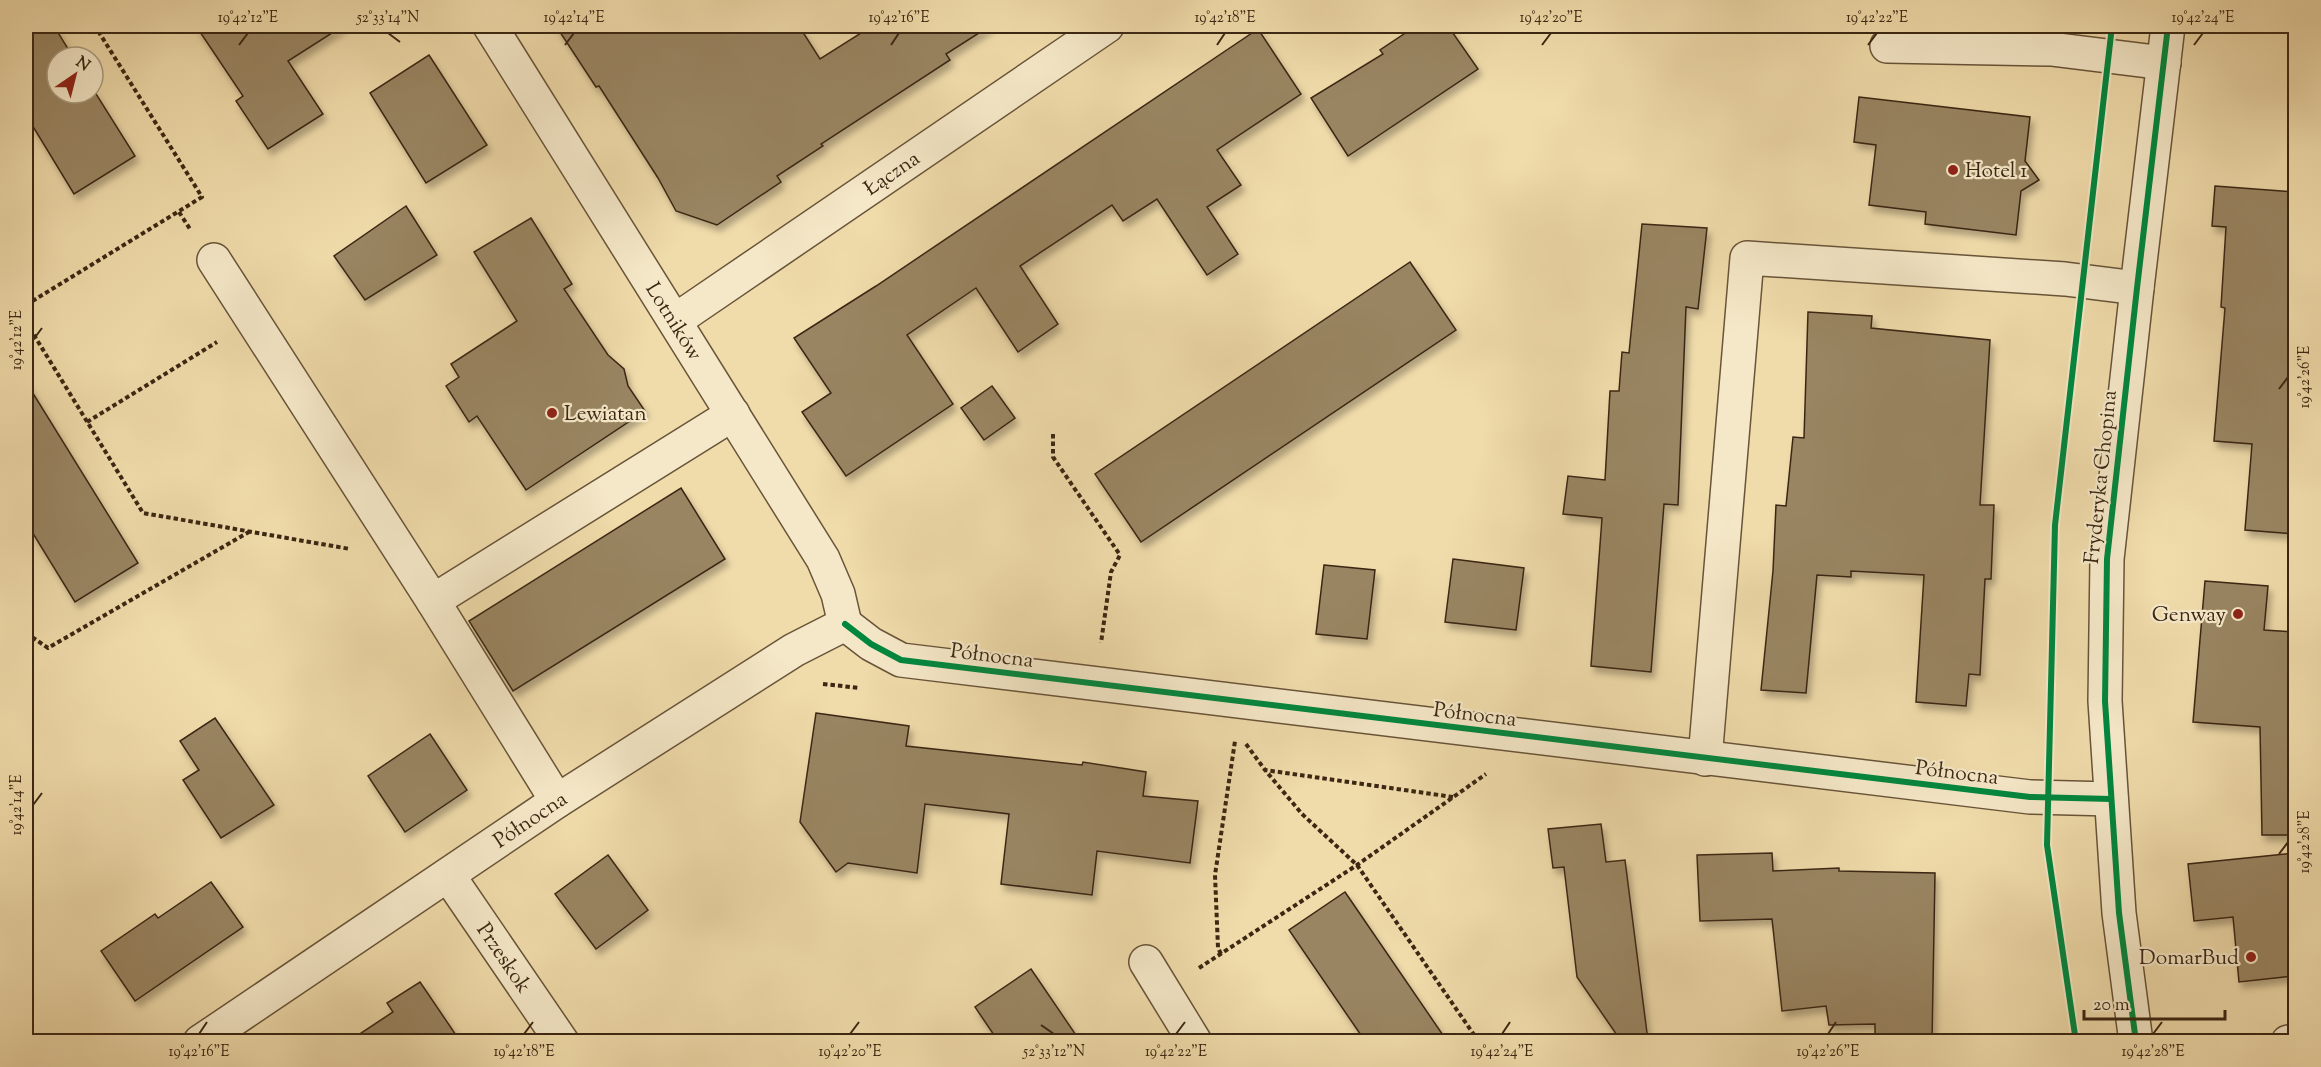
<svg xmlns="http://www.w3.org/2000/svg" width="2321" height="1067" font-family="'Sorts Mill Goudy',serif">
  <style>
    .building { fill: #998562; stroke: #3b2713; stroke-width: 1.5; filter: url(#shadow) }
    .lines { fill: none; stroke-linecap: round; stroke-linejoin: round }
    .minor-casing { stroke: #685439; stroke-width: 36 }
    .path { stroke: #3b2713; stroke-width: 4; stroke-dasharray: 4.5 3; stroke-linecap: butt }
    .minor { stroke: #f5e8c8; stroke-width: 33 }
    .cycleway-casing { stroke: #f5e8c8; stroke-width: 10 }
    .cycleway { stroke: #00873e; stroke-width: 6 }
    .ticks { fill: none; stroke: #3b2713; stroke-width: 2 }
    .poi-dot { fill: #8f2418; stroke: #f5e8c8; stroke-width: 2 }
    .labels { text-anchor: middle; stroke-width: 4.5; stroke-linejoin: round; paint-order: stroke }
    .poi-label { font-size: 21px; fill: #3b2713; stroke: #f5e8c8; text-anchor: start }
    .street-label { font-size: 21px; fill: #3b2713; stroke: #f5e8c8 }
    .neatline { fill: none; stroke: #3b2713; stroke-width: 2 }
    .ticks-label { font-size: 15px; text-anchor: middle; fill: #3b2713 }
  </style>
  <defs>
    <filter id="shadow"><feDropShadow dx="3.5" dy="6" stdDeviation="3" flood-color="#0004"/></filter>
  </defs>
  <rect width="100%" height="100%" fill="#f0dbaa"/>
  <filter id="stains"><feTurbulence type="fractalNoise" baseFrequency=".00333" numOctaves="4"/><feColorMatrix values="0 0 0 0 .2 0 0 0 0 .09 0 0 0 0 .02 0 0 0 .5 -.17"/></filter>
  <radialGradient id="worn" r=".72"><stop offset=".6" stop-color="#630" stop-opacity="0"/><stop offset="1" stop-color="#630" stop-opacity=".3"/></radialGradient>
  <g class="building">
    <path d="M26,26h28l19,31h-16v36h36v-4l42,67 -61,38 -48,-79z"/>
    <path d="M196,26h147l-55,35 35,53 -55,35 -32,-48 7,-5z"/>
    <path d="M556,26h243l21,33 52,-33h118l-44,28 4,6 -129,84 2,2 -46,30 4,6 -64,43 -41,-14 -18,-33 -59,-92 -3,1z"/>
    <path d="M1416,26h32l30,43 -130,87 -37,-58 72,-44 -3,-4z"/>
    <path d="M1258,29l43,65 -84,56 24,35 -34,22 31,47 -31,21 -50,-76 -34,22 -11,-16 -92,61 38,58 -40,28 -42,-64 -69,47 46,69 -107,72 -44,-64 29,-19 -37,-55 82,-52z"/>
    <path d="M429,55l58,90 -61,38 -56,-90z"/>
    <path d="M1859,97l171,20 -5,44 14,19 -18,11 -5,44 -91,-11 1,-12 -57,-7 7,-60 -22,-3z"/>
    <path d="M2215,186l80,6v342l-50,-4 7,-86 -38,-3 11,-133 -4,-1 5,-80 -14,-1z"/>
    <path d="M406,206l31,49 -72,45 -31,-44z"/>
    <path d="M531,218l41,66 -8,5 44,66 16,14 4,17 17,25 -119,79 -49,-74 -8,6 -23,-36 13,-9 -8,-13 66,-43 -43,-69z"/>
    <path d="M1642,224l65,4 -9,81 -12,-2 -8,198 -14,-1 -13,168 -60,-6 11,-148 -39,-4 5,-38 37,4 5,-89h9l3,-39 7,1z"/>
    <path d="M1410,262l46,68 -315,212 -46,-68z"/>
    <path d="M1808,312l64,4 -1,12 119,12 -10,165h14l-3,74h-6l-5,96 -11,-1 -3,32 -50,-4 8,-127 -73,-4v6l-34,-2 -11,118 -45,-3 12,-119 3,-66 10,1 7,-69 11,1z"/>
    <path d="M26,382l112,181 -63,39 -49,-80z"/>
    <path d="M992,386l23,32 -31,22 -23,-32z"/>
    <path d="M681,488l44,71 -212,132 -44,-70z"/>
    <path d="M1453,559l71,9 -8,62 -71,-8z"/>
    <path d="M1324,565l51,5 -8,69 -51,-5z"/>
    <path d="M2205,581l63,5 -4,44 31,2v203h-33l-2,-108 -67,-5z"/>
    <path d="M816,713l93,13 -3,20 176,19 1,-3 63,10 -3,24 55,5 -8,62 -93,-12 -5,44 -91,-11 8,-70 -84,-10 -8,69 -69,-10 -12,9 -36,-50z"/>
    <path d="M215,718l59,87 -53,33 -38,-58 16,-10 -19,-29z"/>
    <path d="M430,734l37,56 -62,42 -37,-56z"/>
    <path d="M1601,824l5,38 19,-2 23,181h-27l-44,-64 -13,-110 -11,1 -5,-39z"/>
    <path d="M1772,853l1,18 66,-3v3l96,2 -3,168h-57v-17l-46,1 -3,-19 -44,5 -10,-92 -72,2 -3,-66z"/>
    <path d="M2295,853v84h-6l4,39 -54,6 -6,-65 -39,4 -6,-57z"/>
    <path d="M608,855l40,55 -52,39 -41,-55z"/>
    <path d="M211,882l32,45 -108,74 -34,-50 54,-37 3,4z"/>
    <path d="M1345,892l102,149h-82l-76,-111z"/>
    <path d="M1031,969l49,72h-82l-23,-34z"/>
    <path d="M420,982l40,59h-111l44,-29 -6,-9z"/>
  </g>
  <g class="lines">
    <g class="minor-casing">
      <g id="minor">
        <path id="s1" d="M490,26l333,533 15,35 7,30"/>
        <path d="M1887,46l164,3 113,14"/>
        <path d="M214,260l219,341 124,200"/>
        <path id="s2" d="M676,320l431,-294"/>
        <path d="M433,601l300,-187"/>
        <path d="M845,624l26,20 30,16 1129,137 81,2"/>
        <path d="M1705,759l42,-501 318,21 72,9"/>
        <path id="s3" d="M448,875l114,167"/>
        <path d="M1146,962l49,80"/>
        <path id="s4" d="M200,1042l357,-241 237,-151 51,-26"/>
        <path d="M2136,1042l-17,-129 -14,-212 2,-142 30,-271 31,-262"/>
        <path d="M2288,1042l8,-1"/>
      </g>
    </g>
    <g class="path">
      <path d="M179,212l11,17"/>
      <path d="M26,305l176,-108 -107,-171"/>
      <path d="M26,322l117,191 207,36"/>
      <path d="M87,422l130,-80"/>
      <path d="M1053,434v23l67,98 -9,17 -10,71"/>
      <path d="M26,633l22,15 201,-116"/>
      <path d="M823,684l37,4"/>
      <path d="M1246,744l19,26"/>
      <path d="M1453,797l-188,-27 37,44 55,51 122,177"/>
      <path d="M1221,954l-3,-6 -3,-73 20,-134"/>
      <path d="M1199,968l158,-103 129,-91"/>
      <path d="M148,1042l12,-8"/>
    </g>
    <use href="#minor" class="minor"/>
    <g class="cycleway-casing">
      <g id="cycleway">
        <path d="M845,624l26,20 30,16 1129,137 81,2"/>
        <path d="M2076,1042l-29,-197 8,-320 57,-499"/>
        <path d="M2136,1042l-17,-129 -14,-212 2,-142 30,-271 31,-262"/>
      </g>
    </g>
    <use href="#cycleway" class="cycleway"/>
  </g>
  <path class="ticks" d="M388,33l12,9M239,45l9,-12M565,45l9,-12M891,45l8,-12M1217,45l8,-12M1542,45l9,-12M1868,45l9,-12M2194,45l9,-12M33,340l9,-12M2279,389l9,-12M33,805l9,-12M2279,854l9,-12M1041,1025l13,9M199,1034l8,-12M524,1034l9,-12M850,1034l9,-12M1176,1034l9,-12M1502,1034l8,-12M1828,1034l8,-12M2153,1034l9,-12"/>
  <g class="poi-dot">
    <circle cx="1953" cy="170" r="6"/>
    <circle cx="552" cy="413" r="6"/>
    <circle cx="2238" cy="614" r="6"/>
    <circle cx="2251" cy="957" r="6"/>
  </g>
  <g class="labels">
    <g class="poi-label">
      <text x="1965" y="177">Hotel 1</text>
      <text x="564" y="420">Lewiatan</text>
      <text x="2226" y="621" text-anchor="end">Genway</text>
      <text x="2239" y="964" text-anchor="end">DomarBud</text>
    </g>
    <g class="street-label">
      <text dy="7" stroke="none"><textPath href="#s2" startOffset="261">Łączna</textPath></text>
      <text dy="7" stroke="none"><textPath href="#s1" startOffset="348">Lotników</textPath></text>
      <text transform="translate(2100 477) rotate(-84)" y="7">Fryderyka Chopina</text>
      <text transform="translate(992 655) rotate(7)" y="7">Północna</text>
      <text transform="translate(1475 714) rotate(7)" y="7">Północna</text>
      <text transform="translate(1957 772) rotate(7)" y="7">Północna</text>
      <text dy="7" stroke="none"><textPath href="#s4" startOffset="398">Północna</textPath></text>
      <text dy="7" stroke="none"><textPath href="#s3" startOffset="100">Przeskok</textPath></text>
    </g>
  </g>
  <rect width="2321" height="1067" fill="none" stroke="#f0dbaa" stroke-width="66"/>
  <g transform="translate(75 75) rotate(35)"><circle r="28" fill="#f5e8c8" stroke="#ab9b80" stroke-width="1.5"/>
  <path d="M0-4.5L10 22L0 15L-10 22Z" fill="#8f2418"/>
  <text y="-9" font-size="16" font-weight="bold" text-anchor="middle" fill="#3b2713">N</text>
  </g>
  <path d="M2084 1010v9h141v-9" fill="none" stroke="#3b2713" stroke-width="3"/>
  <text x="2093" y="1010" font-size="18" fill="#3b2713" stroke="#f5e8c8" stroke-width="4.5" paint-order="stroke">20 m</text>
  <rect x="33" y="33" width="2255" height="1001" class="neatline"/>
  <g class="ticks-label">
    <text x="248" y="22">19°42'12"E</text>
    <text x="388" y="22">52°33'14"N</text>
    <text x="574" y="22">19°42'14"E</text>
    <text x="899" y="22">19°42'16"E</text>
    <text x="1225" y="22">19°42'18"E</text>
    <text x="1551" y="22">19°42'20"E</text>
    <text x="1877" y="22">19°42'22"E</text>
    <text x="2203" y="22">19°42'24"E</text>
    <text transform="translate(16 340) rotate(-90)" y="5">19°42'12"E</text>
    <text transform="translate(2304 377) rotate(-90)" y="5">19°42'26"E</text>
    <text transform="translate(16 805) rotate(-90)" y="5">19°42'14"E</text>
    <text transform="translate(2304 842) rotate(-90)" y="5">19°42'28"E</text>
    <text x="199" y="1056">19°42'16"E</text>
    <text x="524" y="1056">19°42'18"E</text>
    <text x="850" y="1056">19°42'20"E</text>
    <text x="1054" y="1056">52°33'12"N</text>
    <text x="1176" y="1056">19°42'22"E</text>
    <text x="1502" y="1056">19°42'24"E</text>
    <text x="1828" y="1056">19°42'26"E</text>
    <text x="2153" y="1056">19°42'28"E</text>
  </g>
  <rect width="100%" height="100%" filter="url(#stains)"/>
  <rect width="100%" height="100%" fill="url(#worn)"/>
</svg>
